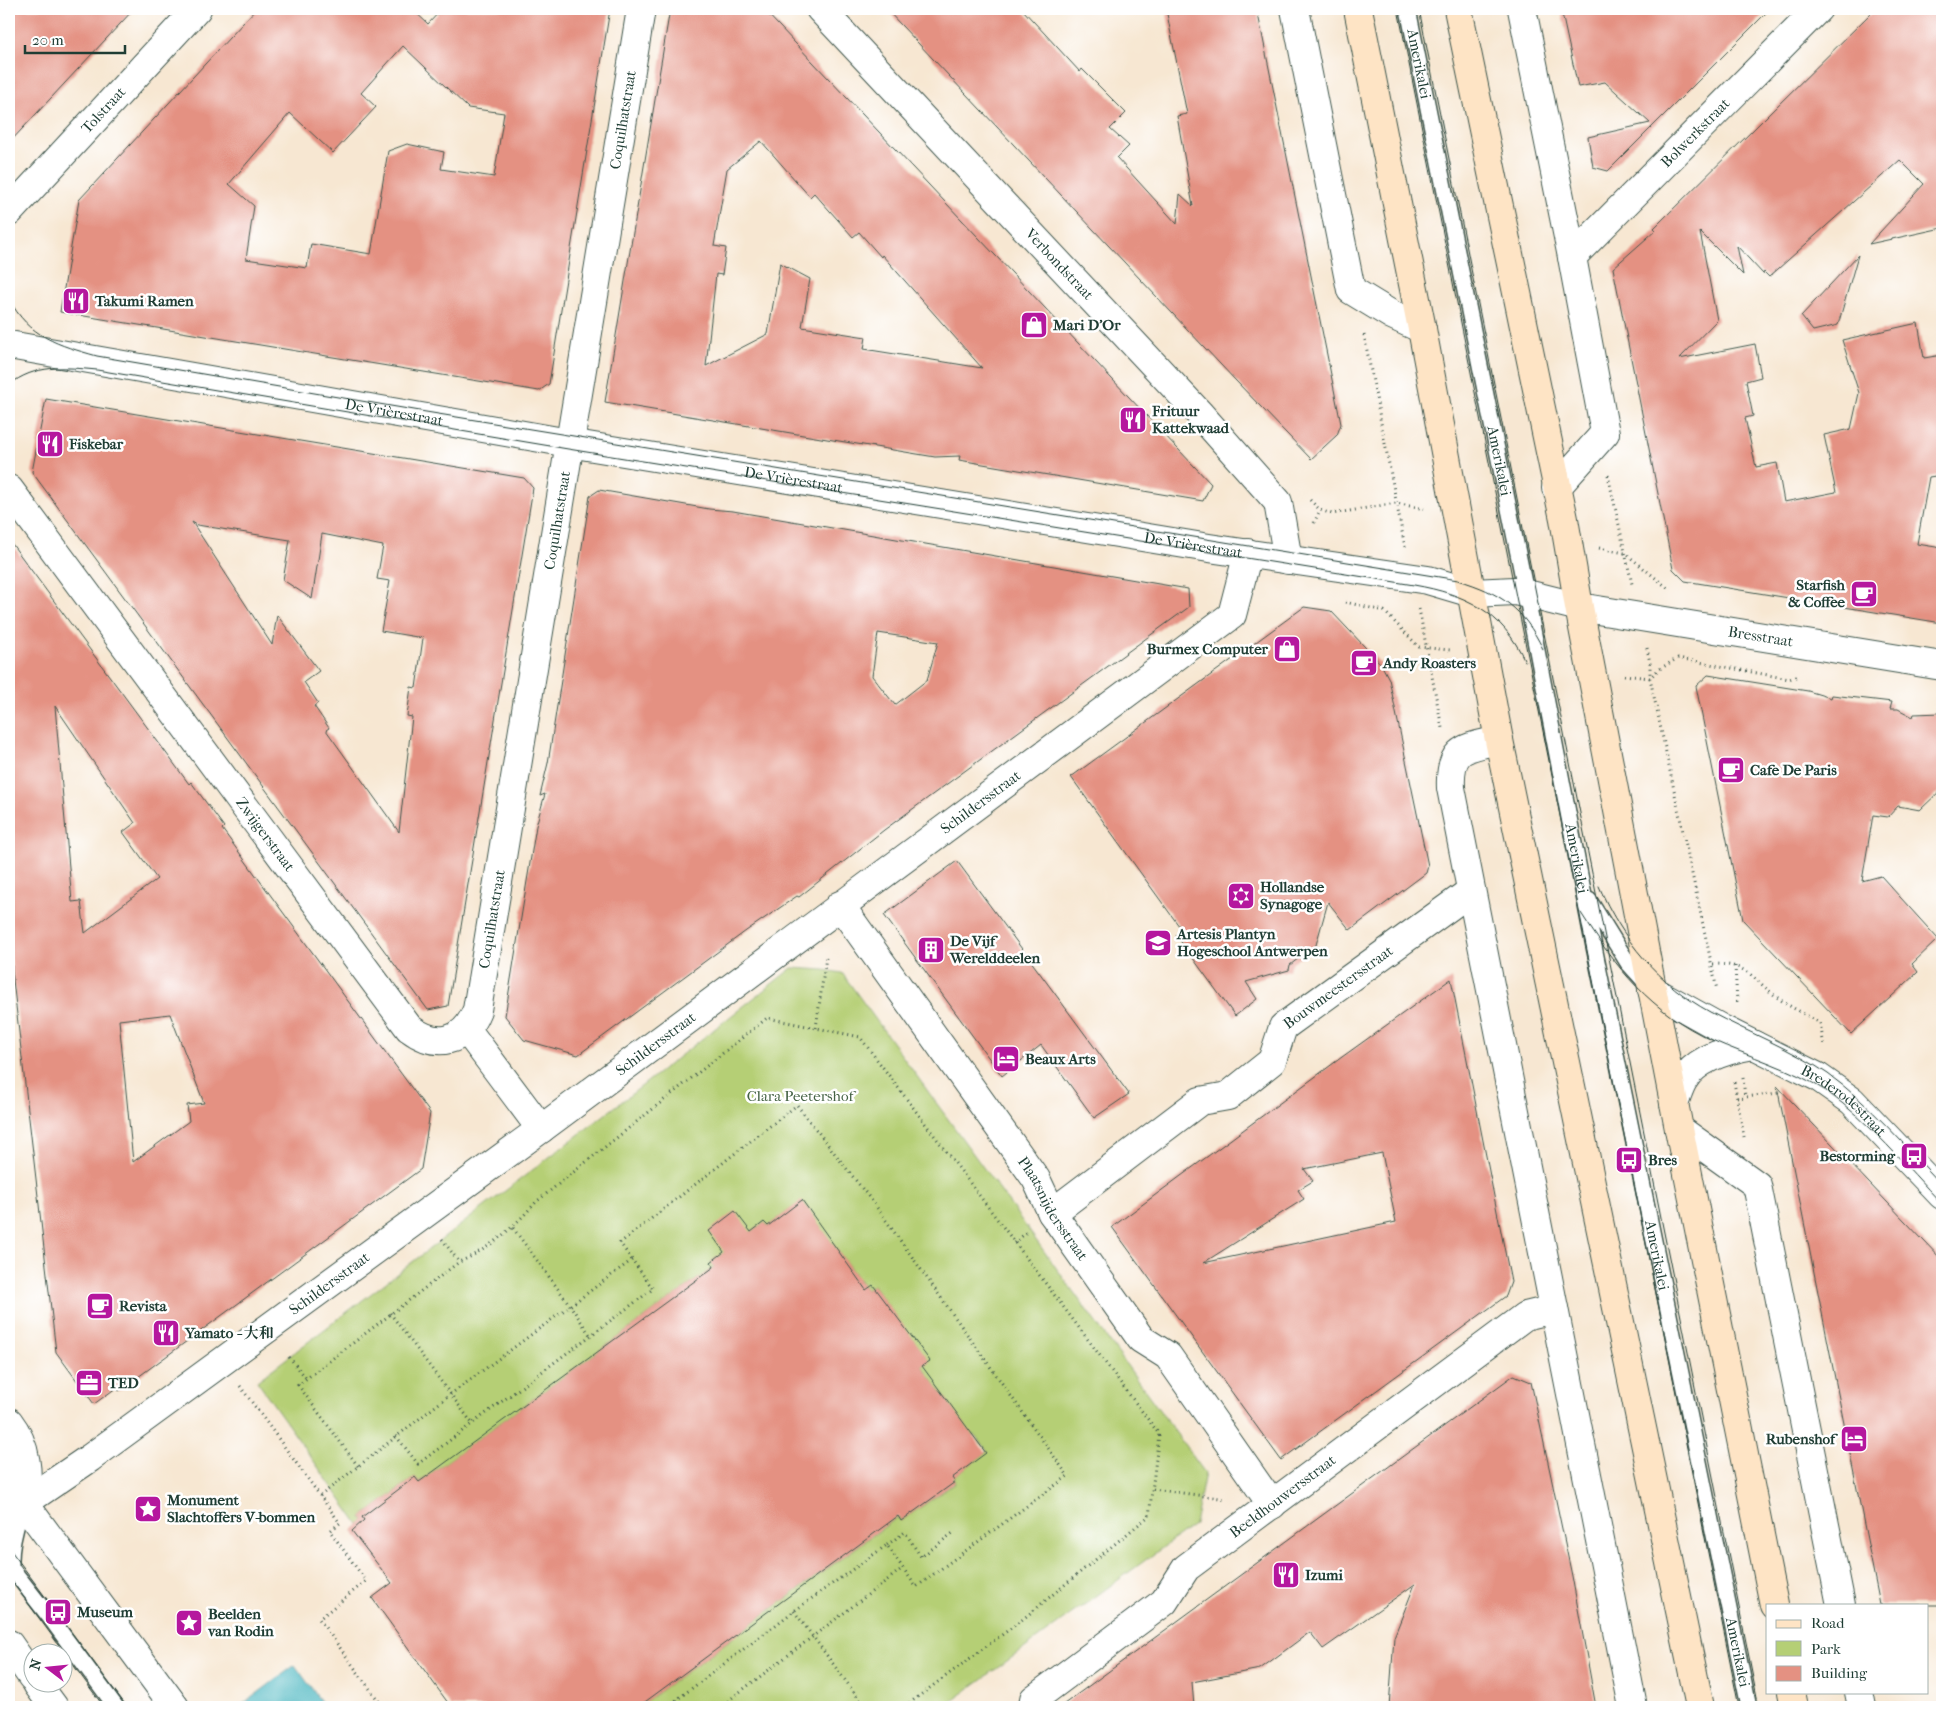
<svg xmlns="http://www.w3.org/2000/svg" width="1951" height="1716" font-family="'IM FELL French Canon','Noto Serif SC',serif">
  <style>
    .green { fill: #b5cf75; stroke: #6a8654 }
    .water { fill: #44b4be; stroke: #327879 }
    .building { fill: #e49182; fill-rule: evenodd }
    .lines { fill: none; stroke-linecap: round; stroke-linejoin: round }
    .service-casing { stroke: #3f564c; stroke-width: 18 }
    .minor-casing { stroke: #3f564c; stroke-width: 30 }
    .tertiary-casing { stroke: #3f564c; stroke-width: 30 }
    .secondary-casing { stroke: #3f564c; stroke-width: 30 }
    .path { stroke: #3f564c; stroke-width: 3; stroke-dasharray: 1 4; stroke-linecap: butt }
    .service { stroke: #fff; stroke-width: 15 }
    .minor { stroke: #fff; stroke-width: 28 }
    .tertiary { stroke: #fff; stroke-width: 28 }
    .secondary { stroke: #fee4c5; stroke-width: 28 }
    .tram { stroke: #1f3d34; stroke-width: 1 }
    .labels { text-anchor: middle; stroke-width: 5; stroke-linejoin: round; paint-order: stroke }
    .street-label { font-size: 15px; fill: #1f3d34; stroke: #fff }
    .poi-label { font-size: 15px; font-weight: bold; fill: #1f3d34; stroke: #fff; text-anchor: start }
    .park-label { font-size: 15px; fill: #446244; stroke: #fff }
  </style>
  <rect width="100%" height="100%" fill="#fff"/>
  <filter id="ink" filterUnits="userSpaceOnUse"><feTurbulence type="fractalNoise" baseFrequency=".02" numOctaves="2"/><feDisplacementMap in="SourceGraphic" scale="10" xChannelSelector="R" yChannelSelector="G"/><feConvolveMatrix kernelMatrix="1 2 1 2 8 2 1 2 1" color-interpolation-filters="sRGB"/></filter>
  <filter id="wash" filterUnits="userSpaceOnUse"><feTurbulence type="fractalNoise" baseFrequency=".0096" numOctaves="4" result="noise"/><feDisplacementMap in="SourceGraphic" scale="20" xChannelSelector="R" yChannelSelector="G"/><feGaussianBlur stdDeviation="1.12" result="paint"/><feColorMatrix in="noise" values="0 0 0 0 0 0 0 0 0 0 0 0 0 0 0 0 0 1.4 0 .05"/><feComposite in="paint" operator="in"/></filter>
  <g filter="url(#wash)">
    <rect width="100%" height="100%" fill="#f7e7d2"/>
    <path class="green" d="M792,968l32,2 18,3 363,500 -10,51 -251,183h-306l260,-190 3,4 54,-38 -2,-6 33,-24 1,-2 -13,-17 -2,1 -50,-69 7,-5 -56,-76 -7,5 -64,-89 -34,25 -4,-4 -53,40 3,5 -295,215 -4,-5 -53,40 2,4 -5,4 -102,-144 376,-288z"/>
    <path class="water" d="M295,1665l30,42h-86z"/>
    <g id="blocks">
      <g class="building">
        <path d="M9,9h125l-125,134z"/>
        <path d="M256,9h156l16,15 14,-15h168l-61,375 -10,7 -479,-79 19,-112zM403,46l65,62 36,5 -10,64 -53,-8 3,-17 -37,-8 -19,7 -17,103 -60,-10 -4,24 -61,-9 8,-53 -25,-22 61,-71 43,40 43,-46 -15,-14z"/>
        <path d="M670,9h93l448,475 -8,17 -244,-41 1,-4 -25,1 -330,-55zM761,141l49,56 4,-4 39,44 6,-5 22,25 1,-2 100,113 -118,-19 2,-12 -64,-10 8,-48 -30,-16 -12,71 -62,32 10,-92 6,1 4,-27 -12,-2 13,-77z"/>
        <path d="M886,9h136l58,63 2,-3 44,44 -16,16 19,17 -12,12 60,66 3,-30 13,12 -16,-90 10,-2 -21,-105h91l84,415 -4,11 -26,24 -75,-78z"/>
        <path d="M1561,9h209l-162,162 -15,-4 -5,-30 62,-14 -45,-41 -27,5z"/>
        <path d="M1875,9h67v219l-73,16 55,-60 -24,-24 -131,117 -5,-5 -1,2 -26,-28 6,29 -43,-43 17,88 -38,39 76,-15 6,33 -15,4 7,35 -8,2 11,49 21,-4 7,39 52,-10 -12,-57 27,-6 8,-36 -17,-53 76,-17 6,35 18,-3v120l-13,2 -12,67 25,4v75l-257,-42 -12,-12 -60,-301 43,-38 -2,-2z"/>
        <path d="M1858,255l-20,70 -25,6 -12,-15z"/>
        <path d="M46,399l478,79 9,10 -85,518 -20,4 -396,-538zM192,522l5,3 93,15 -7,40 29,19 10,-65 61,12 -6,33 13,2 -9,50 42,7 -7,50 -5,-1 -4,29 5,1 -13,115 -73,-102 3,-2 -15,-22 4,-3 -14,-21 15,-11 -42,-56 -5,30z"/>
        <path d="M599,490l110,19 24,2 455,78 1,18 -305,223 -85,67 -2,-1 -51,35 -168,124 -54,-15 -19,-24 31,-190 9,-32 -5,2 8,-33 42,-267zM878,633l60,9 -11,38 -32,25 -23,-29z"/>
        <path d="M9,540l180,244 2,-2 33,45 -2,2 208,284 -9,56 -302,222 -3,-3 -22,16 -38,-52 -43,-372 -4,-44zM55,706l80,117 -12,9 34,47 -72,54 -4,-32 -9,1zM170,1014l34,89 -17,2 2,16 -56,41 -14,-142z"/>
        <path d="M1304,607l27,4 50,53 8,15 39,187 -2,7 -76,57 -22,-28 -14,50 -6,-1 -18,14 -1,5 -43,12 11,17 -22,17 -59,-81 6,-5 -111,-153z"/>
        <path d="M1708,675l100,16 23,7 1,-3 60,7 -2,7h8l15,8 1,-3 28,-1v76l-22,21 -22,-4 -10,11 -15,-2 -11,66 19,-5 57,63 -26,25 6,8 -67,62 -108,-114 -47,-234z"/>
        <path d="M957,861l172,233 -35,24 -53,-73 -39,31 -118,-161z"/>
        <path d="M1451,979l60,303 -5,14 -225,164 -169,-233 230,-170zM1382,1153l14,69 -193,41 101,-64 -6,-9 15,-9 -9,-12z"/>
        <path d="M1777,1086l165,174v345h-62z"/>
        <path d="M802,1200l64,90 7,-5 57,76 -8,5 64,87 -34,25 3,4 -54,39 -3,-5 -260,191h-187l-79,-109 20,-15 -40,-52 12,-11 -2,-3 53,-40 4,5 295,-215 -3,-5 13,-10 -15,-21 26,-20 16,21 13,-10 4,4z"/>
        <path d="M1514,1375l17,7 41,194 24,131h-207l5,-70 21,-53 -92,65 -13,-17 -50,37 -68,13 2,25h-134z"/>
      </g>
    </g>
  </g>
  <g filter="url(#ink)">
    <use href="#blocks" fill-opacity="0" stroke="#3f564c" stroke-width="1"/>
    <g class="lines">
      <g class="service-casing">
        <g id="service">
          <path id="s1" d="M1408,9l118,584 64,334 159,780"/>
          <path d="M1589,900l39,63 19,21"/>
          <path d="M9,1565l42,54 65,88"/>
          <path d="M11,1566c-1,-22 5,-42 13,-63"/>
        </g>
      </g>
      <g class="minor-casing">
        <g id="minor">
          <path id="s2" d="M820,9l379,404 79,89 10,58"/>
          <path d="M1295,9l56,281 41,25 30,14"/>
          <path d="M1522,9l50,248 33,176 -49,55"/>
          <path id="s3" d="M9,212l188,-203"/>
          <path id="s4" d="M1572,257l246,-248"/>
          <path id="s5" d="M9,489l400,539c28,21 55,15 68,-18l164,-1001"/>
          <path id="s6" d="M1579,607l363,59"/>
          <path d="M1499,740c-34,8 -50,7 -48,48l182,919"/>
          <path id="s7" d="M840,905l196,274 16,34 89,126 27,17 104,149"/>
          <path d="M467,1030l74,99"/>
          <path d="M1679,1129l78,56 84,420"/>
          <path id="s8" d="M1052,1213l148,-112 28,-5 44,-35 11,-34 188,-136"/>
          <path d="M9,1422c18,23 21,53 15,81l151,204"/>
          <path id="s9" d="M24,1503l66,-45 451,-329 691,-514 16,-62"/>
          <path d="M9,1644l23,33"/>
          <path d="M37,1684l17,23"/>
          <path d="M1859,1692l3,15"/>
          <path id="s10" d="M1033,1707l1,-8 130,-97 22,-34 339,-252 29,-7"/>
        </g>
      </g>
      <g class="tertiary-casing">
        <g id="tertiary">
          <path id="s11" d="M9,345l560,98 640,105 219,32 44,13 43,-2 64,16"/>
          <path id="s12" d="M1652,990l72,40 94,47 34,24 90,94"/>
          <path d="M1674,1103c3,-7 5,-15 9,-22 13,-23 47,-32 71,-36"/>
        </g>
      </g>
      <g class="secondary-casing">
        <g id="secondary">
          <path d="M1358,9l64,320 77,411 201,967"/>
          <path d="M1458,9l106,510 15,88 100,522 95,476"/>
          <path d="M1792,1692l3,15"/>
        </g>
      </g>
      <g class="path">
        <path d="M1364,335l41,212"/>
        <path d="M1608,475l24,109"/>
        <path d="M1310,500l10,10 12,4 64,-11 28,6"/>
        <path d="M1314,523l6,-13"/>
        <path d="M1599,548l26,5 44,36"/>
        <path d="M1345,602l39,9 35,36 31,3"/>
        <path d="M1419,609l23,119"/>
        <path d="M1647,648l3,15v15l67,312"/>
        <path d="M1624,675l26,3 8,-8 20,-12 111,21 10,-3"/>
        <path d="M1713,964c34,0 36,11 60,30 14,12 32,20 47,29l4,23"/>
        <path d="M1735,966l2,36"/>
        <path d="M816,1028l10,-71"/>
        <path d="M1743,1078l2,19"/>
        <path d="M1734,1082l10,55"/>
        <path d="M1737,1098l41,-5"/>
        <path d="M513,1228l57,77 20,30"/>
        <path d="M442,1239l17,23"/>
        <path d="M1014,1243l13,-11"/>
        <path d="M390,1313l82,110"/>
        <path d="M289,1357l18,22"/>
        <path d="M240,1386l100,137 -10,8 36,50 -47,38 64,88"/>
        <path d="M396,1436l22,28 235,-175 -33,-46 177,-138 78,100 193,271 -152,111 -29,-42 -93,66 -127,96"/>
        <path d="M358,1466l-60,-81 161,-123c31,-13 55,-35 77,-60l231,-184 93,19 299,397 -10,82 -131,107 -114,84"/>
        <path d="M1153,1489l74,10"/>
        <path d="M320,1496l131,-102 181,-134"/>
        <path d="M887,1545l18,-13 16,25 32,-24"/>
        <path d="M794,1611l71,96"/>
        <path d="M676,1700l6,7"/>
        <path d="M720,1707l183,-139"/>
      </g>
      <use href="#service" class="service"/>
      <use href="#minor" class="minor"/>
      <use href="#tertiary" class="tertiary"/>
      <use href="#secondary" class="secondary"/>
      <g class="tram">
        <path d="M1398,9l341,1698"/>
        <path d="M1419,9l340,1698"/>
        <path d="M9,299c20,38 49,46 88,57l329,56 1032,168c43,13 65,28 85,69"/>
        <path d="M9,385c26,-21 56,-18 88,-15l471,79 846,136c51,9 88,26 111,76"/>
        <path d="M1599,886c22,53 61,99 111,126 39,21 82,37 118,62 43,31 78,73 114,111"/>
        <path d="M1581,913c35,55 70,99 131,127 38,17 79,28 114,51 44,31 79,74 116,113"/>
        <path d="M9,1548l118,159"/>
        <path d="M9,1577l95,130"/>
      </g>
    </g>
  </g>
  <defs>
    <g id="restaurant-square" transform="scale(1.4375)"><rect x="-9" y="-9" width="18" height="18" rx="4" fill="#b5179e" stroke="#fff"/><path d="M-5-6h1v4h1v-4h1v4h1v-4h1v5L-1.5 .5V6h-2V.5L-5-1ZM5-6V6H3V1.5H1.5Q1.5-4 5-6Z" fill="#fff"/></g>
    <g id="shop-square" transform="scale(1.4375)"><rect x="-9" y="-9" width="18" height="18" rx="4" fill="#b5179e" stroke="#fff"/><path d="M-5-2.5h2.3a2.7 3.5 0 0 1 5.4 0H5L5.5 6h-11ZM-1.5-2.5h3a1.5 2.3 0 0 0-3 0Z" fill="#fff"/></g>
    <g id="cafe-square" transform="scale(1.4375)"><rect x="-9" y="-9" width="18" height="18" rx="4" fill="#b5179e" stroke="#fff"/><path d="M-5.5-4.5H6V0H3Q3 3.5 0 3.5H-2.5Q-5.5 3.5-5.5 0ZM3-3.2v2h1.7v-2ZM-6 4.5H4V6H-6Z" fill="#fff"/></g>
    <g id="synagogue-square" transform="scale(1.4375)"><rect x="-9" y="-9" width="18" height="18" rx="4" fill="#b5179e" stroke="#fff"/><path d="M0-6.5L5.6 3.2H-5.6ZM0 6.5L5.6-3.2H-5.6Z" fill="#fff"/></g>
    <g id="school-square" transform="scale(1.4375)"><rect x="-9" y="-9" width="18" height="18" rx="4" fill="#b5179e" stroke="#fff"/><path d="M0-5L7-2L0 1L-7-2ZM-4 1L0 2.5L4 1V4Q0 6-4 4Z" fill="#fff"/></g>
    <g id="building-square" transform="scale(1.4375)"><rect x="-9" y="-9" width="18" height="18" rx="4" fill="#b5179e" stroke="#fff"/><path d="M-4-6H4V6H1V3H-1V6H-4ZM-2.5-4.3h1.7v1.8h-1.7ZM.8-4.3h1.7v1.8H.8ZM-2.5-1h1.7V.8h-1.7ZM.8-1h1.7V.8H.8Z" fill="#fff"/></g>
    <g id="hotel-square" transform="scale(1.4375)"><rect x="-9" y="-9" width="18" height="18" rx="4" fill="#b5179e" stroke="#fff"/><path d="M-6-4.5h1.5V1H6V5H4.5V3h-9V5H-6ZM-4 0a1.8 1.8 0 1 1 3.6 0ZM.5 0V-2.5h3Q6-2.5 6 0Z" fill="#fff"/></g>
    <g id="bus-square" transform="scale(1.4375)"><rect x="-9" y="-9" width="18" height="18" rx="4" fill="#b5179e" stroke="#fff"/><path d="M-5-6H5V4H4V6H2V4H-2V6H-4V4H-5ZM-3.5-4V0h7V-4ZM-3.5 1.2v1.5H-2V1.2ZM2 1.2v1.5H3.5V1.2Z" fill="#fff"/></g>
    <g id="office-square" transform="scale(1.4375)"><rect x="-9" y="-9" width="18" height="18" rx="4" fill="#b5179e" stroke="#fff"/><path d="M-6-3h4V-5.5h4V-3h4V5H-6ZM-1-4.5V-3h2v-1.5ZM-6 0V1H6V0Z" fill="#fff"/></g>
    <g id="sight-square" transform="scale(1.4375)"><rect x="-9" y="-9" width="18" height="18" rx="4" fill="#b5179e" stroke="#fff"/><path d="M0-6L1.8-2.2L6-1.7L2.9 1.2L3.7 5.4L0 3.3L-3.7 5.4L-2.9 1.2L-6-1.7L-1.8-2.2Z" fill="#fff"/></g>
  </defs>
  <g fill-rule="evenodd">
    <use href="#restaurant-square" x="76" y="301"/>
    <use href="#shop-square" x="1034" y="325"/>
    <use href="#restaurant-square" x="1133" y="420"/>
    <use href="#restaurant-square" x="50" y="444"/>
    <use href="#cafe-square" x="1864" y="594"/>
    <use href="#shop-square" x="1287" y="649"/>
    <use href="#cafe-square" x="1364" y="663"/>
    <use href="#cafe-square" x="1731" y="770"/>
    <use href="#synagogue-square" x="1241" y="896"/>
    <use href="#school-square" x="1158" y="943"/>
    <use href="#building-square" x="931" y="950"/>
    <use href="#hotel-square" x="1006" y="1059"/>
    <use href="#bus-square" x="1914" y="1156"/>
    <use href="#bus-square" x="1629" y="1160"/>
    <use href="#cafe-square" x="100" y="1306"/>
    <use href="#restaurant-square" x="166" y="1333"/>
    <use href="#office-square" x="89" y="1383"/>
    <use href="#hotel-square" x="1854" y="1439"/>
    <use href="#sight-square" x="148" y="1509"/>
    <use href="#restaurant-square" x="1286" y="1575"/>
    <use href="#bus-square" x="58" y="1612"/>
    <use href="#sight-square" x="189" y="1623"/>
  </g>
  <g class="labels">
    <g class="street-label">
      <text dy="5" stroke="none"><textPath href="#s1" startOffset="56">Amerikalei</textPath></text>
      <text dy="5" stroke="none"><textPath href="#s3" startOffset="139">Tolstraat</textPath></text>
      <text dy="5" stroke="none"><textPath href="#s5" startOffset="1658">Coquilhatstraat</textPath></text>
      <text dy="5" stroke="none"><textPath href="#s4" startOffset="175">Bolwerkstraat</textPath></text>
      <text dy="5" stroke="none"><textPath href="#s2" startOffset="350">Verbondstraat</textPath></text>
      <text dy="5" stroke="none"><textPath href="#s11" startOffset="391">De Vrièrestraat</textPath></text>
      <text dy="5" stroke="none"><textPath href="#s1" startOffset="461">Amerikalei</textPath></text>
      <text dy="5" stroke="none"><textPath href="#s11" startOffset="796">De Vrièrestraat</textPath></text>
      <text dy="5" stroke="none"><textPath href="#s5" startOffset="1252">Coquilhatstraat</textPath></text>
      <text dy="5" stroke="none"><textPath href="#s11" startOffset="1201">De Vrièrestraat</textPath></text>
      <text dy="5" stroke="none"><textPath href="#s6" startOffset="184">Bresstraat</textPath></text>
      <text dy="5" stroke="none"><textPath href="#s9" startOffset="1186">Schildersstraat</textPath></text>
      <text dy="5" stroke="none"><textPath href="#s5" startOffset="430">Zwijgerstraat</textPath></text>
      <text dy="5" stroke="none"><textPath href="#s1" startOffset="866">Amerikalei</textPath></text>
      <text dy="5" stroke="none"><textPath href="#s5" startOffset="848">Coquilhatstraat</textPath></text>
      <text dy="5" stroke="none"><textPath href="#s8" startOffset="374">Bouwmeestersstraat</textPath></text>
      <text dy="5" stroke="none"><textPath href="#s9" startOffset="781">Schildersstraat</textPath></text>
      <text dy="5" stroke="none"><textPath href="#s12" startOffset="222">Brederodestraat</textPath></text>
      <text dy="5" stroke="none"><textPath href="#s7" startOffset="371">Plaatsnijdersstraat</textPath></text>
      <text dy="5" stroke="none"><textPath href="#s1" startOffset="1271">Amerikalei</textPath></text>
      <text dy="5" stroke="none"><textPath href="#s9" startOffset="376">Schildersstraat</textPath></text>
      <text dy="5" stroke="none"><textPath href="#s10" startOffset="331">Beeldhouwersstraat</textPath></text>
      <text dy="5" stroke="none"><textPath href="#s1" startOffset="1676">Amerikalei</textPath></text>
    </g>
    <g class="poi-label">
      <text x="95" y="306">Takumi Ramen</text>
      <text x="1053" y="330">Mari D'Or</text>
      <text x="1152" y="416">Frituur<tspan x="1152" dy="17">Kattekwaad</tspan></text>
      <text x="69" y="449">Fiskebar</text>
      <text x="1845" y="590" text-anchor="end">Starfish<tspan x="1845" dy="17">&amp; Coffee</tspan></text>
      <text x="1268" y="654" text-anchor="end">Burmex Computer</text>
      <text x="1383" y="668">Andy Roasters</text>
      <text x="1750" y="775">Cafe De Paris</text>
      <text x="1260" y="892">Hollandse<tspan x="1260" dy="17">Synagoge</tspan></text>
      <text x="1177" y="939">Artesis Plantyn<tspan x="1177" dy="17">Hogeschool Antwerpen</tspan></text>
      <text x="950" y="946">De Vijf<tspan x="950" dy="17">Werelddeelen</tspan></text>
      <text x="1025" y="1064">Beaux Arts</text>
      <text x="1895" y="1161" text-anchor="end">Bestorming</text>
      <text x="1648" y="1165">Bres</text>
      <text x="119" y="1311">Revista</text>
      <text x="185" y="1338">Yamato - 大和</text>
      <text x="108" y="1388">TED</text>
      <text x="1835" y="1444" text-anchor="end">Rubenshof</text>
      <text x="167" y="1505">Monument<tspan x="167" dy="17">Slachtoffers V-bommen</tspan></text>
      <text x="1305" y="1580">Izumi</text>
      <text x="77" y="1617">Museum</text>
      <text x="208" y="1619">Beelden<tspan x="208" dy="17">van Rodin</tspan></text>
    </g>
    <g class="park-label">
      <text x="800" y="1101">Clara Peetershof</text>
    </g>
  </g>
  <rect width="1951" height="1716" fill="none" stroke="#fff" stroke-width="30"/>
  <rect x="1766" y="1604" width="162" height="90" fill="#ffffff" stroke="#a5b1ae"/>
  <rect x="1776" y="1620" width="25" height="8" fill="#fee4c5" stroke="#a5b1ae"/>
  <text x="1811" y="1628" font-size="15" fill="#1f3d34">Road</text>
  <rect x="1776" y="1641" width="25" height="15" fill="#b5cf75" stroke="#a5b1ae"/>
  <text x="1811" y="1654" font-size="15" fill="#1f3d34">Park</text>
  <rect x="1776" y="1666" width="25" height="15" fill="#e49182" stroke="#a5b1ae"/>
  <text x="1811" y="1678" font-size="15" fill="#1f3d34">Building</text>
  <g transform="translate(48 1668) rotate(286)"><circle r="24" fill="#ffffff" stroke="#a5b1ae"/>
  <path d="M0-4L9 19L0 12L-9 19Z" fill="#b5179e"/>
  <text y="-8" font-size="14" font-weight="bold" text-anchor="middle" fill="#1f3d34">N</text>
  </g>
  <path d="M25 45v8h100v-8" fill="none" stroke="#1f3d34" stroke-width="2.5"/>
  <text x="32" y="45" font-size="15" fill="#1f3d34" stroke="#ffffff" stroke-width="4" paint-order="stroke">20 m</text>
</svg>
